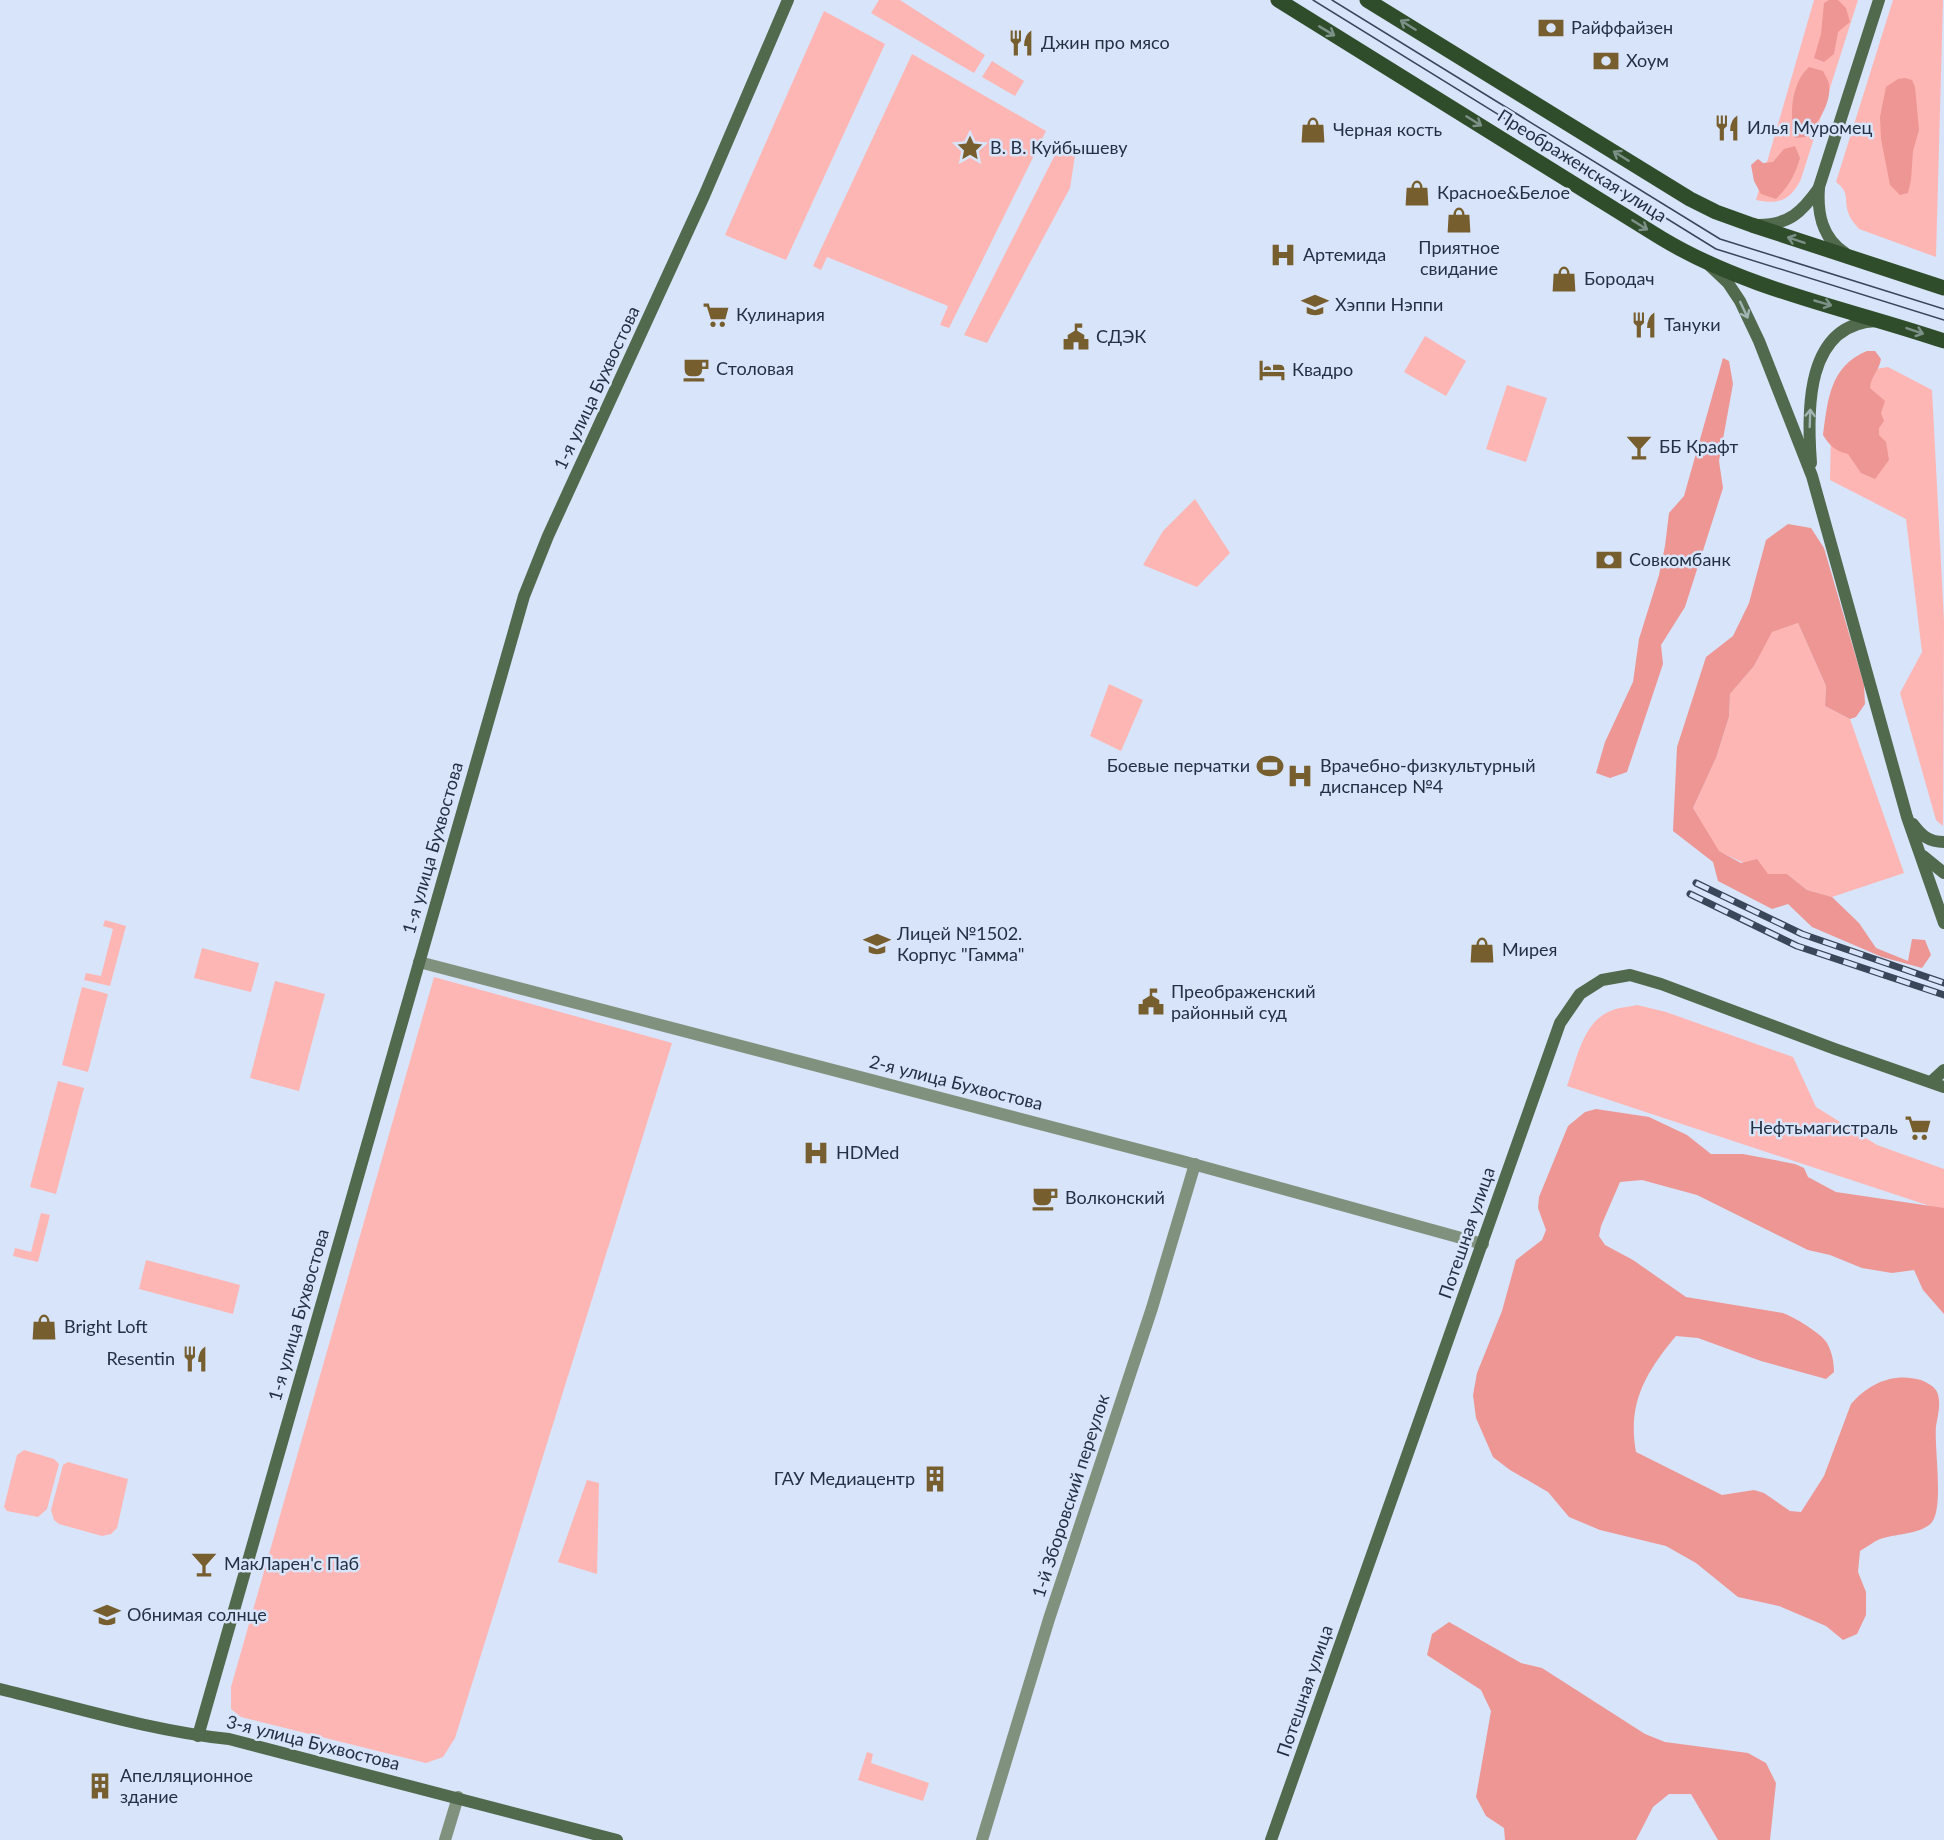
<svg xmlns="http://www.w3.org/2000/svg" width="1944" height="1840" font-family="Lato,sans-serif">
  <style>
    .green { fill: #feb6b4 }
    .forest { fill: #ed9694 }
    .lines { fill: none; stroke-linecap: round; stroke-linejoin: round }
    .street { stroke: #80917d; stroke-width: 12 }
    .secondary { stroke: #51694d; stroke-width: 12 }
    .primary { stroke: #304d2b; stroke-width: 15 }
    .tram { stroke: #3a4659; stroke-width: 1.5 }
    .rail-casing { stroke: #3a4659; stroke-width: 7 }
    .rail { stroke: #d8e4f9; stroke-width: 4.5; stroke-dasharray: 14; stroke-linecap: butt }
    .oneway { stroke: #7c9188 }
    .oneway2 { stroke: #a2b3b4 }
    .labels { text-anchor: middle; stroke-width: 5; stroke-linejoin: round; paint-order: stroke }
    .poi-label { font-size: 18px; fill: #243043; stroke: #d8e4f9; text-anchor: start }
    .street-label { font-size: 18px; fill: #243043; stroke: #d8e4f9 }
  </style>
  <rect width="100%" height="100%" fill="#d8e4f9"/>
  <g class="green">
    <path d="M879,0h21l85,55 -11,18 -103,-60z"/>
    <path d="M1814,0h44l-57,179c-10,21 -22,26 -45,21z"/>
    <path d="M1893,0h50l-7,257 -77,-28c-4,-5 -9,-10 -11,-17 -4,-14 2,-19 -12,-30z"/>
    <path d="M824,11l61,33 -99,216 -61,-25z"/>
    <path d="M912,54l134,77 -97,197 -9,-3 8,-19 -121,-49 -6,13 -8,-4z"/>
    <path d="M992,61l32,20 -9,15 -33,-19z"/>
    <path d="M1062,141l14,8 -6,39 -83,155 -23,-8z"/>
    <path d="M1425,336l41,25 -20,35 -42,-24z"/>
    <path d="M1888,367l44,23 12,231 -1,205 -7,-6 -36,-127 22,-41 -16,-133 -76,-39 1,-51 32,-58z"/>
    <path d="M1507,385l40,13 -21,64 -40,-13z"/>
    <path d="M1195,499l35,54 -33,34 -54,-22 20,-34z"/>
    <path d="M1798,623l28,63 -1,20 25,13 54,154 -72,24 -25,-7 -20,-16h-19l-50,-23 -25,-43 23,-50 13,-41 1,-23 24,-28 17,-34z"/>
    <path d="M1109,684l34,16 -22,51 -31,-15z"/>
    <path d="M105,920l21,6 -16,60 -26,-6 2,-7 15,3 12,-47 -10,-3z"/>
    <path d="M202,948l57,15 -8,29 -57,-14z"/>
    <path d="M434,977l238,66 -217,695 -12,19 -17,6 -185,-46 -10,-8v-22z"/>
    <path d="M275,981l50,13 -26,97 -49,-13z"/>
    <path d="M82,987l26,7 -20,78 -26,-7z"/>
    <path d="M1637,1005l29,7 127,45 23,50 61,38 67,24v119l-5,-79 -372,-123c10,-27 16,-66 46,-76 7,-3 16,-3 24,-5z"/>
    <path d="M58,1081l26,7 -28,106 -26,-7z"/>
    <path d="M41,1213l9,2 -12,47 -25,-6 2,-8 16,4z"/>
    <path d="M146,1260l94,25 -7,29 -94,-25z"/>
    <path d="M24,1450l30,9 5,5 -12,45 -9,8 -31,-6 -3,-4 13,-52z"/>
    <path d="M68,1462l60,17 -11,49 -6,6 -9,2 -43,-12 -5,-4 -3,-10 12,-45z"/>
    <path d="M587,1480l12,3 -2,91 -39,-12z"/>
    <path d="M867,1752l6,2 -2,9 58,20 -6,18 -65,-21z"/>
  </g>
  <g class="forest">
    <path d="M1829,0h9l8,8 4,14 -12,10 -4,22 -10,8 -10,-4 7,-24 3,-31z"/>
    <path d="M1809,67l14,4c2,4 5,9 6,13 3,19 -12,40 -23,53l-11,1c-6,-22 -4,-55 14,-71z"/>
    <path d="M1905,78l7,2 3,7 4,43 -6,21 -2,29 -3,13 -8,2 -10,-10 -9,-46 -1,-22 6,-30 12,-8z"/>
    <path d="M1795,146l5,12c-5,17 -11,28 -24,41l-15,-5 -7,-13 -3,-16 7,-6 5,4 10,-1 11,-13z"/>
    <path d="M1867,351h8l6,8c-2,12 -10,17 -11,29l15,13 -4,12 3,8 -5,7v7l7,7 3,18 -14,19 -14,-6 -13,-19c-13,-3 -19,-9 -25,-19 5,-36 7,-69 44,-84z"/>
    <path d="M1723,358l6,3 4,23 -14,77 4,27 -38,119 -24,38 2,19 -36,108 -17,6 -14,-5 9,-31 28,-60 6,-43 20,-64 6,-29 4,-33 15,-17z"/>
    <path d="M1788,524l23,4 13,20 40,137 1,19 -9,13 -6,2 -25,-13 1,-20 -28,-63 -26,9 -18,34 -24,28 -1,23 -13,41 -23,50 26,43 22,12 16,-4 11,15h19l20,16 25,7 27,26 17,25 32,13 4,-22 13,1 6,15 -9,13 -40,-11 -70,-30 -24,-23 -16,5 -54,-28 -5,-19 -40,-31 4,-84 29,-90 27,-21 16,-33 17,-63z"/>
    <path d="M1596,1109l53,8 38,18 24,19h32l52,10 9,4 4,9 28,15 108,16v106l-21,-24 -9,-20 -22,3 -30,-5 -32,-13 -22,-5 -111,-55 -55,-15 -22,2 -19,44 -2,10 6,9 28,15 53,37 97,16c11,4 38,20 44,30 5,9 7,19 7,29l-8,7 -65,-18 -63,-23 -22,-2c-30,36 -49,67 -40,116l86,43 32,-5 10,3 26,18 11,1 23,-36 27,-72c18,-21 43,-32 70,-24 5,2 11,5 15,10 6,10 2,25 0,36 -2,22 8,80 -4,96 -9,12 -38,12 -52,17 -7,3 -13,8 -20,12l-2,21 8,20v23l-9,19 -14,6 -17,-14 -47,-20 -41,-9 -42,-34 -30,-17 -66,-16 -31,-13 -21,-25 -38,-22 -17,-13 -17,-39 -3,-23 4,-22 25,-62 14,-51 26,-20 4,-10 -8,-22 1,-11 29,-71 17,-14z"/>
    <path d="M1449,1622l72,41 21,5 103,66 20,8 83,11 18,10 10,20 -6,57h-52l-27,-46h-22l-16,13 -17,33h-131l-1,-12 -18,-12 -10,-19 15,-86 -10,-21 -54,-35 5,-21z"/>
  </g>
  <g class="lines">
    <g class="street">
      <path d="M419,962l763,199 301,83"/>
      <path d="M445,1840l13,-43"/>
      <path d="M982,1840l67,-221 103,-311 43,-144"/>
    </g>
    <g class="secondary">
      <path d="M1758,225c31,0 44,-13 61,-37"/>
      <path d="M1845,253c-23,-15 -28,-39 -26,-66l60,-187"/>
      <path d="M1709,265l19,18 12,18 19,40 53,135 95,341 37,106"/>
      <path d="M1811,463c-4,-52 -6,-140 66,-142"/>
      <path d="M1913,824c9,12 16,18 31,18"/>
      <path d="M1923,856l21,17"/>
      <path d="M1931,1082l13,-12"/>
      <path d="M0,1689c75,18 152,42 229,50l388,101"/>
      <path d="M198,1736l326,-1140 24,-60 156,-340 84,-196"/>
      <path d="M1271,1840l289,-817 20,-29 22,-14 28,-5 31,9 174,65 109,38"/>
    </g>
    <g class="primary">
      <path d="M1278,0l383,238c86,52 189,71 283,103"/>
      <path d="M1367,0l323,199 26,13 36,13 192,63"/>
    </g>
    <g class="tram">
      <path d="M1313,0l403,249 228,71"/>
      <path d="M1332,0l388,239 224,70"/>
    </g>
    <g class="rail-casing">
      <g id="rail">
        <path d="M1696,883l106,51 142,49"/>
        <path d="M1690,894l107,52 147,49"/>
      </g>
    </g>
    <use href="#rail" class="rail"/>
  </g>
  <defs><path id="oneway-shaft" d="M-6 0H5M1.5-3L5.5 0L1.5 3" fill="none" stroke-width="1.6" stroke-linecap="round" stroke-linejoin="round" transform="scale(1.5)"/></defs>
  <g class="oneway">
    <use href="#oneway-shaft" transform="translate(1408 25) rotate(-148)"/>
    <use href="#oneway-shaft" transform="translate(1327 31) rotate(31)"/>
    <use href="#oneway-shaft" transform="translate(1474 121) rotate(32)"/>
    <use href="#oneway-shaft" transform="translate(1621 156) rotate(-148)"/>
    <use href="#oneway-shaft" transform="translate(1640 225) rotate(32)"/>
    <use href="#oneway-shaft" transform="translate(1796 240) rotate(-162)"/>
    <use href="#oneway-shaft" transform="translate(1823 303) rotate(16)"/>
    <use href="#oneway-shaft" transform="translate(1915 331) rotate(19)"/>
  </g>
  <g class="oneway2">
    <use href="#oneway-shaft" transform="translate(1744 310) rotate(65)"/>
    <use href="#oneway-shaft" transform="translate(1810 418) rotate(-88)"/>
  </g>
  <defs>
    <g id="bank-bare" transform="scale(2.07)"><path d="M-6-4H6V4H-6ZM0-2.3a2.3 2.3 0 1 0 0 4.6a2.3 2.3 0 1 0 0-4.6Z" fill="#775e2f" stroke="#d8e4f9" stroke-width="2.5" paint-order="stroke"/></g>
    <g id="restaurant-bare" transform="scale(2.07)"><path d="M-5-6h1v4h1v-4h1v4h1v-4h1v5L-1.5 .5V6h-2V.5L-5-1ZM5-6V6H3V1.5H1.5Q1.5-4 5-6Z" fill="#775e2f" stroke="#d8e4f9" stroke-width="2.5" paint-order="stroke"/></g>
    <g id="shop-bare" transform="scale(2.07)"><path d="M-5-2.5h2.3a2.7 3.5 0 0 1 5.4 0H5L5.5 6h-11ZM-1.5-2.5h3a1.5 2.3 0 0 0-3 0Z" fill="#775e2f" stroke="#d8e4f9" stroke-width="2.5" paint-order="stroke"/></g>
    <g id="sight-bare" transform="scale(2.07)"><path d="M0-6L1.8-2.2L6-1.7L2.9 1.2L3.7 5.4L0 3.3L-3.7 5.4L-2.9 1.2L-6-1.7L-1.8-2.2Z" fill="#775e2f" stroke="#d8e4f9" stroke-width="2.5" paint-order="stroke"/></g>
    <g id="hospital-bare" transform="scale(2.07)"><path d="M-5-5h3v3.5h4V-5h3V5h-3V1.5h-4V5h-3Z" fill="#775e2f" stroke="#d8e4f9" stroke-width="2.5" paint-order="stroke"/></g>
    <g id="school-bare" transform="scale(2.07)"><path d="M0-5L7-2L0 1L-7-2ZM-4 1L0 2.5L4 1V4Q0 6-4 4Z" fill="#775e2f" stroke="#d8e4f9" stroke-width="2.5" paint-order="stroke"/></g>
    <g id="supermarket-bare" transform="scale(2.07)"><path d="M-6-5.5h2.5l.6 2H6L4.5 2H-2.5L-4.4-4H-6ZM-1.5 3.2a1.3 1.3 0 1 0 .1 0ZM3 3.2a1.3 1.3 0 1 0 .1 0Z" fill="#775e2f" stroke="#d8e4f9" stroke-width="2.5" paint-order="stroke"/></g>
    <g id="civic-bare" transform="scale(2.07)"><path d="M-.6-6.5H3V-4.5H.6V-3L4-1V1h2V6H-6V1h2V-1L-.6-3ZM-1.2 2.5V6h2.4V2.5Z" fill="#775e2f" stroke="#d8e4f9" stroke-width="2.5" paint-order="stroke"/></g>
    <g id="cafe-bare" transform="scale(2.07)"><path d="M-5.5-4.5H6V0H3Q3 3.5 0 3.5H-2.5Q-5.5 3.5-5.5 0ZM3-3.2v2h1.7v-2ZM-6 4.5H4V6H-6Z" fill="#775e2f" stroke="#d8e4f9" stroke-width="2.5" paint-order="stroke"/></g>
    <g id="hotel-bare" transform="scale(2.07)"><path d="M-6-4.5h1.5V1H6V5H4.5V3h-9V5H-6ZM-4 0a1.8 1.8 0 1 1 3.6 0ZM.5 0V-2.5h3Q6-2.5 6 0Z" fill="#775e2f" stroke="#d8e4f9" stroke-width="2.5" paint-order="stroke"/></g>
    <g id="bar-bare" transform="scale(2.07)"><path d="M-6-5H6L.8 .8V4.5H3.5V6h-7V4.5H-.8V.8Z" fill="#775e2f" stroke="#d8e4f9" stroke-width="2.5" paint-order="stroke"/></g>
    <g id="stadium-bare" transform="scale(2.07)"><path d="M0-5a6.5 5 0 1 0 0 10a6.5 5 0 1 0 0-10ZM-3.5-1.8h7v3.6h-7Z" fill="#775e2f" stroke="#d8e4f9" stroke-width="2.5" paint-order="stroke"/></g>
    <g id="building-bare" transform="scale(2.07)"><path d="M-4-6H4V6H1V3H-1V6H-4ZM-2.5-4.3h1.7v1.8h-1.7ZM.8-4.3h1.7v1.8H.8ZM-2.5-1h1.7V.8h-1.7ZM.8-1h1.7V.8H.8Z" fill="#775e2f" stroke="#d8e4f9" stroke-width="2.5" paint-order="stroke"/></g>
  </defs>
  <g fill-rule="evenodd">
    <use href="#bank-bare" x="1551" y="28"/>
    <use href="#restaurant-bare" x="1021" y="43"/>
    <use href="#bank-bare" x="1606" y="61"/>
    <use href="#restaurant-bare" x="1727" y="128"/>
    <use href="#shop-bare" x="1313" y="130"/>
    <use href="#sight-bare" x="970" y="148"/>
    <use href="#shop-bare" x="1417" y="193"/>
    <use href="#shop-bare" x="1459" y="220"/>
    <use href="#hospital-bare" x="1283" y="255"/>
    <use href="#shop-bare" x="1564" y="279"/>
    <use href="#school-bare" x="1315" y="305"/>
    <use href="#supermarket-bare" x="716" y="315"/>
    <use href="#restaurant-bare" x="1644" y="325"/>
    <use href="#civic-bare" x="1076" y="337"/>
    <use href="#cafe-bare" x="696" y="369"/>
    <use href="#hotel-bare" x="1272" y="370"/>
    <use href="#bar-bare" x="1639" y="447"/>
    <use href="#bank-bare" x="1609" y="560"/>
    <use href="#stadium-bare" x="1270" y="766"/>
    <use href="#hospital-bare" x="1300" y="776"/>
    <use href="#school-bare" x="877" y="944"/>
    <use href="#shop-bare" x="1482" y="950"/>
    <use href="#civic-bare" x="1151" y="1002"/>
    <use href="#supermarket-bare" x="1918" y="1128"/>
    <use href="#hospital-bare" x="816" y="1153"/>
    <use href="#cafe-bare" x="1045" y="1198"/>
    <use href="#shop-bare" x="44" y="1327"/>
    <use href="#restaurant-bare" x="195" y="1359"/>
    <use href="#building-bare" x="935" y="1479"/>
    <use href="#bar-bare" x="204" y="1564"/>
    <use href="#school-bare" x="107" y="1615"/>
    <use href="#building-bare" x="100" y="1786"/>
  </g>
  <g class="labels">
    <g class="poi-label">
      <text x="1571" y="34">Райффайзен</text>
      <text x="1041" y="49">Джин про мясо</text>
      <text x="1626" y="67">Хоум</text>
      <text x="1747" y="134">Илья Муромец</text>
      <text x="1333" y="136">Черная кость</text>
      <text x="990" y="154">В. В. Куйбышеву</text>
      <text x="1437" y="199">Красное&amp;Белое</text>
      <text x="1459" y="254" text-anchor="middle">Приятное<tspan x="1459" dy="21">свидание</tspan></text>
      <text x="1303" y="261">Артемида</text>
      <text x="1584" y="285">Бородач</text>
      <text x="1335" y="311">Хэппи Нэппи</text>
      <text x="736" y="321">Кулинария</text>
      <text x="1664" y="331">Тануки</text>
      <text x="1096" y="343">СДЭК</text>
      <text x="716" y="375">Столовая</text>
      <text x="1292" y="376">Квадро</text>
      <text x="1659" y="453">ББ Крафт</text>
      <text x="1629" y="566">Совкомбанк</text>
      <text x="1250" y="772" text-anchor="end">Боевые перчатки</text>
      <text x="1320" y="772">Врачебно-физкультурный<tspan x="1320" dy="21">диспансер №4</tspan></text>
      <text x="897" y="940">Лицей №1502.<tspan x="897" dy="21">Корпус "Гамма"</tspan></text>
      <text x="1502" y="956">Мирея</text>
      <text x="1171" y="998">Преображенский<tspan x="1171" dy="21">районный суд</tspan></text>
      <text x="1898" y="1134" text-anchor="end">Нефтьмагистраль</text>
      <text x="836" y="1159">HDMed</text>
      <text x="1065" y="1204">Волконский</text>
      <text x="64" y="1333">Bright Loft</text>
      <text x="175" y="1365" text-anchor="end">Resentin</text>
      <text x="915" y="1485" text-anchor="end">ГАУ Медиацентр</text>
      <text x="224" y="1570">МакЛарен'с Паб</text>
      <text x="127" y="1621">Обнимая солнце</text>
      <text x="120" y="1782">Апелляционное<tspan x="120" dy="21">здание</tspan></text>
    </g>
    <g class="street-label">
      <text transform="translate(1582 166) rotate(32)" y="6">Преображенская улица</text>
      <text transform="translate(597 388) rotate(-65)" y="6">1-я улица Бухвостова</text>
      <text transform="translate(433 848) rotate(-74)" y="6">1-я улица Бухвостова</text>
      <text transform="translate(956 1083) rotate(14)" y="6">2-я улица Бухвостова</text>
      <text transform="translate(1467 1233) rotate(-71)" y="6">Потешная улица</text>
      <text transform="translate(299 1315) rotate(-74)" y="6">1-я улица Бухвостова</text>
      <text transform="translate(1071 1496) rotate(-72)" y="6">1-й Зборовский переулок</text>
      <text transform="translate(1305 1691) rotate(-71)" y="6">Потешная улица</text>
      <text transform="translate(313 1743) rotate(14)" y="6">3-я улица Бухвостова</text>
    </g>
  </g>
</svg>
